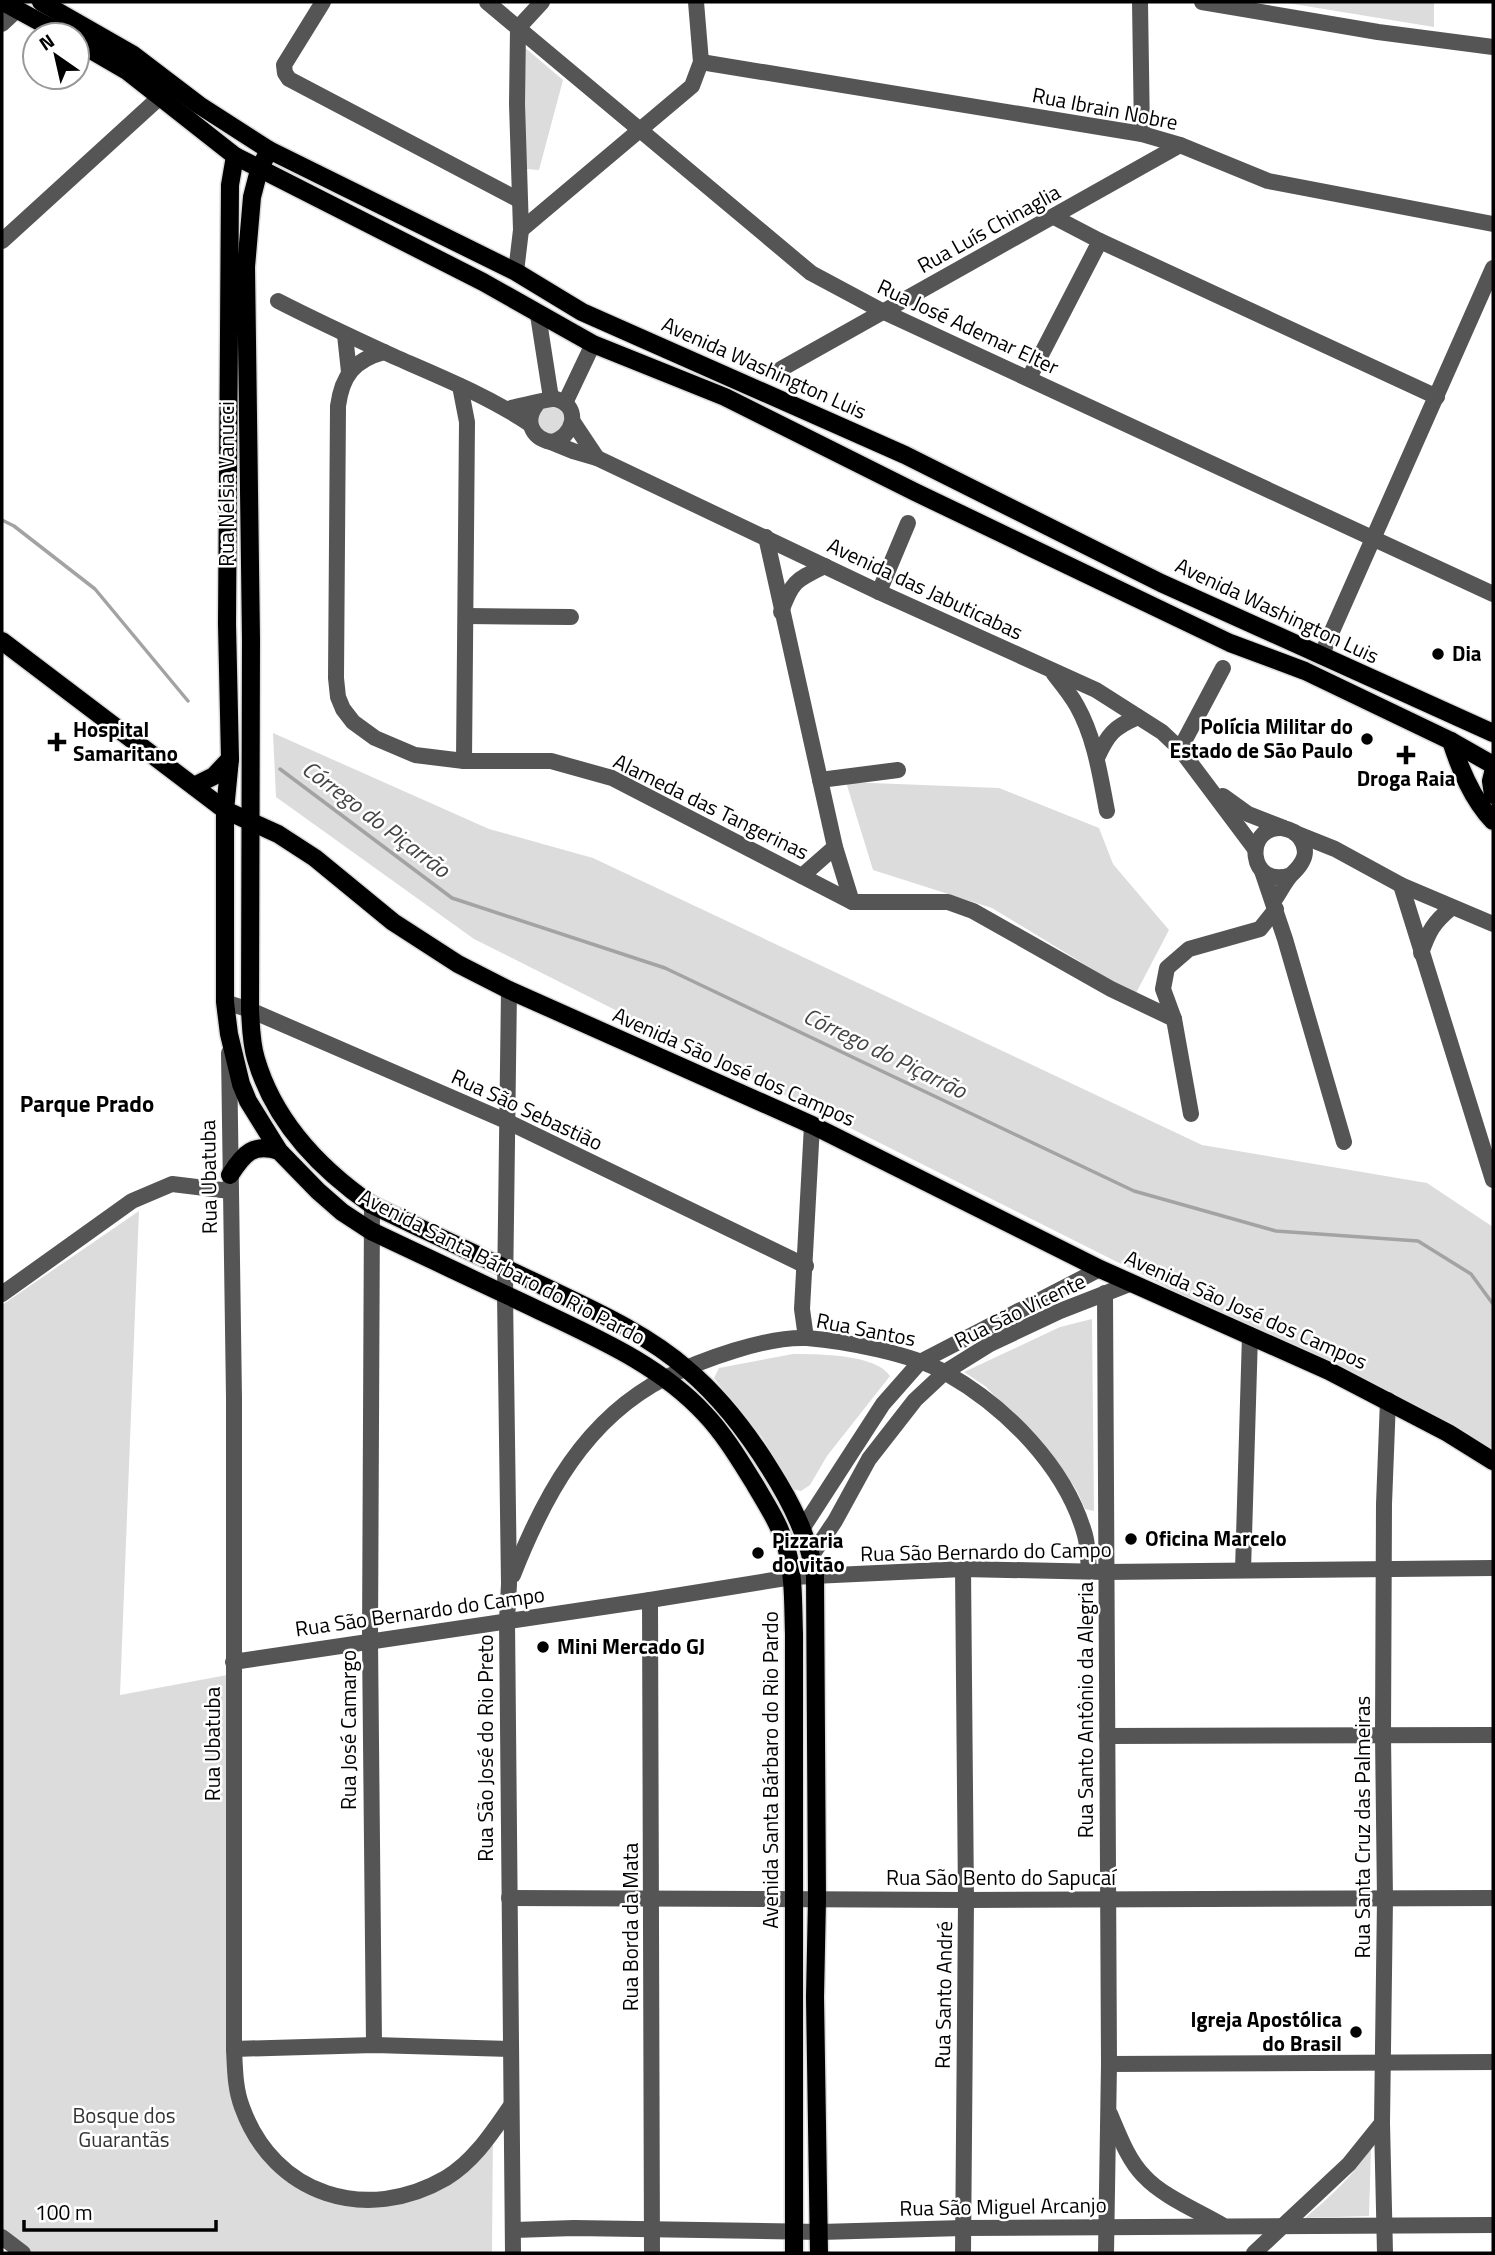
<svg xmlns="http://www.w3.org/2000/svg" width="1495" height="2255" font-family="'Titillium Web',sans-serif">
  <style>
    .green { fill: #dcdcdc }
    .lines { fill: none; stroke-linecap: round; stroke-linejoin: round }
    .stream { stroke: #a3a3a3; stroke-width: 3.5 }
    .major-casing { stroke: #dbdbdb; stroke-width: 21 }
    .minor { stroke: #555; stroke-width: 16 }
    .major { stroke: #000; stroke-width: 18 }
    .poi-dot { fill: #000; stroke: #fff; stroke-width: 2.5 }
    .labels { text-anchor: middle; stroke-width: 5; stroke-linejoin: round; paint-order: stroke }
    .street-label { font-size: 21px; fill: #000; stroke: #fff }
    .poi-label { font-size: 21px; font-weight: bold; fill: #000; stroke: #fff; text-anchor: start }
    .park-label { font-size: 21px; fill: #333; stroke: #fff }
    .water-label { font-size: 23px; font-style: italic; fill: #444; stroke: #fff }
    .neighbourhood-label { font-size: 23px; font-weight: bold; fill: #000; stroke: #fff }
  </style>
  <rect width="100%" height="100%" fill="#fff"/>
  <g class="green">
    <path d="M1281,2h153v25z"/>
    <path d="M523,46l40,34 -24,90 -13,-1z"/>
    <path d="M557,401l13,18 -10,17 -12,2 -11,-8 -1,-20z"/>
    <path d="M273,733l216,96 104,29 609,287 225,38 66,44v233l-103,-61 -916,-460 -198,-142z"/>
    <path d="M846,782l153,6 100,40 14,36 56,66 -34,65 -143,-87 -119,-38z"/>
    <path d="M139,1211l-19,484 107,-20 7,400 43,92 57,30h58l55,-25 46,-49 -1,130h-470l-20,-17v-931z"/>
    <path d="M1092,1319l2,192 -9,-2 -8,-18 -27,-39 -65,-66 -21,-14 96,-45z"/>
    <path d="M793,1354c24,0 83,0 97,22l-63,80 -17,29 -9,6 -9,-2 -30,-52 -48,-59 5,-10z"/>
    <path d="M1371,2148l-2,68 -64,2c25,-21 48,-42 66,-70z"/>
  </g>
  <g class="lines">
    <g class="stream">
      <path d="M2,520l12,6 81,63 93,112"/>
      <path d="M280,769l172,129 213,70 469,223 142,40 142,10 53,33 22,30"/>
    </g>
    <g class="major-casing">
      <g id="major">
        <path d="M3,2l61,33"/>
        <path d="M41,2l91,52 67,51 70,45 247,122 66,40 323,143 256,128 332,150"/>
        <path d="M77,42l50,29 108,85 248,126 110,62 132,53 190,95 315,151 75,28 146,70 42,24"/>
        <path d="M269,150l-10,20 -7,27 -6,70 5,372 -1,371c1,16 1,33 6,49 18,62 64,110 116,146 56,27 112,53 169,80 50,24 105,48 147,85 33,28 59,62 82,99 21,33 39,68 45,107l2,323 -2,98 4,256"/>
        <path d="M235,156l-5,29 -3,439 3,135 -5,51v192l4,32 12,50 7,17 31,50 39,40 24,21 29,19c54,26 109,51 163,77 60,29 125,56 171,106 19,20 34,45 49,69 12,21 27,43 33,67 7,27 6,56 7,84v619"/>
        <path d="M2,641l223,169 53,24 37,24 78,64 65,42 51,26 303,135 288,144 229,102 119,62 45,28"/>
        <path d="M1451,741c9,28 21,58 42,80"/>
        <path d="M1493,773l-2,8 2,14"/>
        <path d="M194,786l20,-10 16,-17"/>
        <path d="M230,1175c14,-22 23,-32 49,-24"/>
      </g>
    </g>
    <g class="minor">
      <path d="M323,2l-39,63 1,8 4,6 230,121"/>
      <path d="M487,2l324,271 71,38 611,283"/>
      <path d="M1140,2l2,132"/>
      <path d="M1202,2l176,30 115,15"/>
      <path d="M2,24l15,-14"/>
      <path d="M518,28l24,-26"/>
      <path d="M701,62l441,72 38,11 88,36 225,43"/>
      <path d="M1054,217l46,24 337,156"/>
      <path d="M521,230l171,-144 9,-24 -5,-60"/>
      <path d="M2,241l158,-144"/>
      <path d="M516,272l5,-42 -4,-126 1,-76"/>
      <path d="M278,301c39,20 78,38 117,56 46,20 93,39 135,67"/>
      <path d="M538,315l13,83"/>
      <path d="M345,335l4,37"/>
      <path d="M384,352c-30,8 -42,24 -46,54l-2,272 2,19 5,12 10,13 22,16 40,17 49,6h87l61,17 240,124h96l25,9 138,78 63,30"/>
      <path d="M781,369l399,-224"/>
      <path d="M1029,378l71,-137"/>
      <path d="M460,386l7,36 -3,339"/>
      <path d="M565,403l28,-59"/>
      <path d="M507,409c10,-2 43,-11 49,-10 26,7 18,39 -5,43 -20,-4 -27,-22 -14,-38"/>
      <path d="M573,422l24,36"/>
      <path d="M551,442l22,9 24,7 282,134 217,98 66,42 18,17 75,100"/>
      <path d="M766,537l69,310 17,55"/>
      <path d="M879,592l29,-69"/>
      <path d="M781,612c11,-31 15,-32 44,-46"/>
      <path d="M466,616l105,1"/>
      <path d="M1321,656l172,-388"/>
      <path d="M1054,674c8,10 17,21 23,32 18,32 23,69 30,105"/>
      <path d="M1180,749l43,-81"/>
      <path d="M1097,758c11,-24 17,-31 41,-41"/>
      <path d="M820,780l78,-10"/>
      <path d="M1223,796l25,18 36,14"/>
      <path d="M1295,833l40,16 66,36 92,39"/>
      <path d="M1262,871l23,68 59,203"/>
      <path d="M802,876l33,-29"/>
      <path d="M1401,885l92,295"/>
      <path d="M1273,902c6,-8 11,-19 18,-27 11,-10 20,-22 9,-37 -4,-6 -11,-9 -18,-10 -39,-2 -34,62 9,47"/>
      <path d="M1421,953c8,-22 12,-30 30,-45"/>
      <path d="M509,990l-4,304 4,290 -2,36 6,633"/>
      <path d="M225,1002l25,8 256,111 300,145"/>
      <path d="M229,1053l5,345v651c1,20 1,40 8,58 32,89 125,117 204,71 28,-17 46,-45 64,-71"/>
      <path d="M1191,1114l-17,-95 -11,-30 4,-21 22,-19 71,-20 16,-20"/>
      <path d="M372,1205l-2,435 4,405"/>
      <path d="M1105,1293l4,771 -3,189"/>
      <path d="M2,1294l130,-93 40,-17 58,7"/>
      <path d="M806,1338l-4,-29 10,-184"/>
      <path d="M802,1529l81,-125 37,-42 180,-93"/>
      <path d="M812,1555l23,-34 34,-62 46,-59 30,-28 45,-28 70,-33 72,-28"/>
      <path d="M963,1569l3,331 -3,353"/>
      <path d="M1243,1570l7,-235"/>
      <path d="M513,1575c31,-79 72,-156 152,-197 36,-18 102,-42 142,-40 38,3 106,16 139,35 60,34 120,94 139,162 3,11 3,24 4,36"/>
      <path d="M650,1600l2,653"/>
      <path d="M233,1662l417,-62 142,-23 171,-8 143,3 387,-4"/>
      <path d="M1107,1736l386,-1"/>
      <path d="M509,1898l457,2 527,-2"/>
      <path d="M234,2049l140,-4 136,4"/>
      <path d="M1109,2064l384,-2"/>
      <path d="M1110,2114c9,21 18,46 34,62 18,20 54,35 78,49"/>
      <path d="M514,2230l60,-2 246,4 143,-4 530,-3"/>
      <path d="M2,2237l21,16"/>
      <path d="M1254,2253l95,-89 33,-41"/>
      <path d="M1385,2253l-3,-130 3,-224 -2,-163 1,-232 4,-104"/>
    </g>
    <use href="#major" class="major"/>
  </g>
  <g class="poi-dot">
    <circle cx="1438" cy="654" r="7"/>
    <circle cx="1367" cy="739" r="7"/>
    <path d="M53.5 731.5h7v7h7v7h-7v7h-7v-7h-7v-7h7z"/>
    <path d="M1402.5 744.5h7v7h7v7h-7v7h-7v-7h-7v-7h7z"/>
    <circle cx="1131" cy="1539" r="7"/>
    <circle cx="758" cy="1553" r="7"/>
    <circle cx="543" cy="1647" r="7"/>
    <circle cx="1356" cy="2032" r="7"/>
  </g>
  <g class="labels">
    <g class="street-label">
      <text transform="translate(1105 109) rotate(11)" y="7">Rua Ibrain Nobre</text>
      <text transform="translate(989 229) rotate(-29)" y="7">Rua Luís Chinaglia</text>
      <text transform="translate(968 327) rotate(25)" y="7">Rua José Ademar Elter</text>
      <text transform="translate(764 368) rotate(24)" y="7">Avenida Washington Luis</text>
      <text transform="translate(227 484) rotate(-90)" y="7">Rua Nélsia Vanucci</text>
      <text transform="translate(925 589) rotate(25)" y="7">Avenida das Jabuticabas</text>
      <text transform="translate(1277 611) rotate(25)" y="7">Avenida Washington Luis</text>
      <text transform="translate(711 807) rotate(26)" y="7">Alameda das Tangerinas</text>
      <text transform="translate(734 1067) rotate(24)" y="7">Avenida São José dos Campos</text>
      <text transform="translate(527 1110) rotate(25)" y="7">Rua São Sebastião</text>
      <text transform="translate(209 1177) rotate(-91)" y="7">Rua Ubatuba</text>
      <text transform="translate(502 1267) rotate(27)" y="7">Avenida Santa Bárbaro do Rio Pardo</text>
      <text transform="translate(1246 1310) rotate(24)" y="7">Avenida São José dos Campos</text>
      <text transform="translate(1020 1311) rotate(-26)" y="7">Rua São Vicente</text>
      <text transform="translate(866 1330) rotate(11)" y="7">Rua Santos</text>
      <text transform="translate(986 1552) rotate(-1)" y="7">Rua São Bernardo do Campo</text>
      <text transform="translate(420 1612) rotate(-8)" y="7">Rua São Bernardo do Campo</text>
      <text transform="translate(1086 1710) rotate(-90)" y="7">Rua Santo Antônio da Alegria</text>
      <text transform="translate(349 1730) rotate(-90)" y="7">Rua José Camargo</text>
      <text transform="translate(213 1744) rotate(-90)" y="7">Rua Ubatuba</text>
      <text transform="translate(486 1748) rotate(-90)" y="7">Rua São José do Rio Preto</text>
      <text transform="translate(771 1770) rotate(-90)" y="7">Avenida Santa Bárbaro do Rio Pardo</text>
      <text transform="translate(1363 1827) rotate(-90)" y="7">Rua Santa Cruz das Palmeiras</text>
      <text x="1001" y="1885">Rua São Bento do Sapucaí</text>
      <text transform="translate(631 1927) rotate(-90)" y="7">Rua Borda da Mata</text>
      <text transform="translate(944 1995) rotate(-89)" y="7">Rua Santo André</text>
      <text transform="translate(1003 2207) rotate(-1)" y="7">Rua São Miguel Arcanjo</text>
    </g>
    <g class="poi-label">
      <text x="1452" y="661">Dia</text>
      <text x="1353" y="734" text-anchor="end">Polícia Militar do<tspan x="1353" dy="24">Estado de São Paulo</tspan></text>
      <text x="73" y="737">Hospital<tspan x="73" dy="24">Samaritano</tspan></text>
      <text x="1406" y="786" text-anchor="middle">Droga Raia</text>
      <text x="1145" y="1546">Oficina Marcelo</text>
      <text x="772" y="1548">Pizzaria<tspan x="772" dy="24">do vitão</tspan></text>
      <text x="557" y="1654">Mini Mercado GJ</text>
      <text x="1342" y="2027" text-anchor="end">Igreja Apostólica<tspan x="1342" dy="24">do Brasil</tspan></text>
    </g>
    <g class="park-label">
      <text x="124" y="2123">Bosque dos<tspan x="124" dy="24">Guarantãs</tspan></text>
    </g>
    <g class="water-label">
      <text transform="translate(376 819) rotate(37)" y="8">Córrego do Piçarrão</text>
      <text transform="translate(885 1053) rotate(26)" y="8">Córrego do Piçarrão</text>
    </g>
    <g class="neighbourhood-label">
      <text x="87" y="1112">Parque Prado</text>
    </g>
  </g>
  <rect width="1495" height="2255" fill="none" stroke="#000000" stroke-width="7"/>
  <g transform="translate(56 56) rotate(326)"><circle r="33" fill="#ffffff" stroke="#999999" stroke-width="2"/>
  <path d="M0-5L12 26L0 18L-12 26Z" fill="#000000"/>
  <text y="-10" font-size="19" font-weight="bold" text-anchor="middle" fill="#000000">N</text>
  </g>
  <path d="M24 2220v10h192v-10" fill="none" stroke="#000000" stroke-width="3.5"/>
  <text x="35" y="2220" font-size="21" fill="#000000" stroke="#ffffff" stroke-width="5" paint-order="stroke">100 m</text>
</svg>
